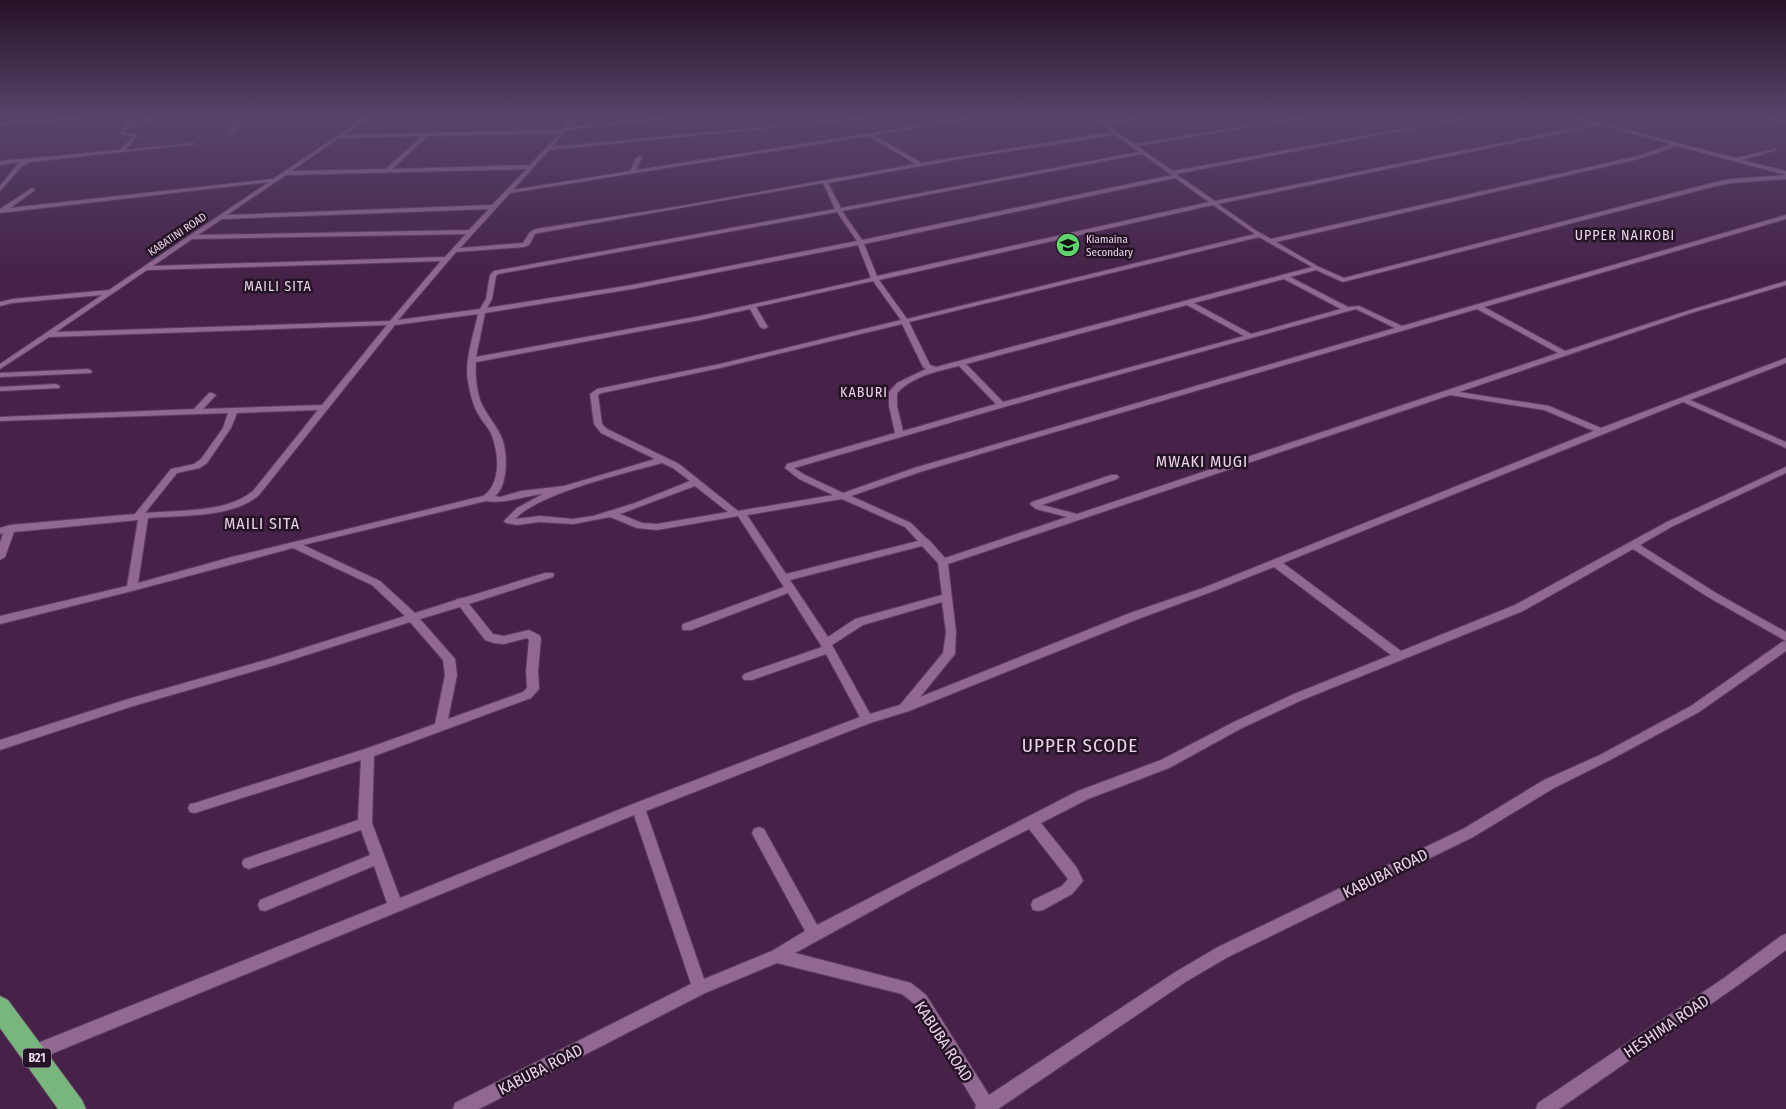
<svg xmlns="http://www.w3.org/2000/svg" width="1786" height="1109" font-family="'Fira Sans Condensed',sans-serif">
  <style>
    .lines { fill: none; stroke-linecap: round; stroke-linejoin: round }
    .minor-casing { stroke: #5d3e5e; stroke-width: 2 }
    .highway-casing { stroke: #5d3e5e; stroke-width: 2 }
    .minor { fill: #906891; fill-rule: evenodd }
    .highway { fill: #79b67d; fill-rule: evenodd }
    .labels { text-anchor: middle; stroke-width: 5; stroke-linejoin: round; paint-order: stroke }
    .far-street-label { font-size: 11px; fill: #ead3ea; stroke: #231324 }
    .far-poi-label { font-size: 11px; fill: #ead3ea; stroke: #231324; text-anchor: start }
    .shield { fill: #231324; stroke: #ae99af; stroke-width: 1 }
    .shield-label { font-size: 12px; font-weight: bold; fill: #ead3ea }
    .far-quarter-label { font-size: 14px; letter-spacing: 1px; fill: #ead3ea; stroke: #231324 }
    .quarter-label { font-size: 16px; letter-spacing: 1px; fill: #ead3ea; stroke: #231324 }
    .near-street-label { font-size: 16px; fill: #ead3ea; stroke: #231324 }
    .near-quarter-label { font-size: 19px; letter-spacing: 1px; fill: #ead3ea; stroke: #231324 }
  </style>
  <rect width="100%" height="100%" fill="#462248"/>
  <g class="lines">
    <g class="minor-casing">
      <g id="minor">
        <path d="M75,118h16l-91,7v-2z"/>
        <path d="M148,118h4l-4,5 -20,4 -4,5 14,3 -12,15 68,-7 2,1 -166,18 -8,4 -22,25v-5l18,-22 5,-2 -23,3v-4l120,-11 13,-14 -14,-2 5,-9 20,-4z"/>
        <path d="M239,118h4l-9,15h-4z"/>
        <path d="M364,118h4l-24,17 218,-5 10,-12h4l-7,9 91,-9h11l-105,12 -14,17 307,-29h12l-322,32 -36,40 117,-19 6,-13 3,-2 3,2 -6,12 268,-42 -12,-10h4l13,9 58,-9h8l-102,17 49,28 190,-31 -19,-14h4l6,4 39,-4 -2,1 -34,5 28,20 163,-26h8l-168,28 36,25 287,-53h7l-291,56 39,27 379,-77 -19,-6h6l155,40 39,-9 2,1 -35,10 44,11v4l-109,-29 -38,13 -363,83 43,25 25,11 372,-96 15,-3 55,-4v4l-55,4 -15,3 -373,96 -27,-12 -26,7 58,30 11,-1 43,20 384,-111v4l-302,88 81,44 122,-40 99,-30v4l-95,28 -232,79 90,14 52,22 185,-70v5l-96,37 96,42v6l-103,-46 -400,161 118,88 114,-46 152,-83 119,-55v6l-113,53 -33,19 76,48 70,39v9l-78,-44 -75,-48 -110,62 -221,89 -60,28 -73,40 -81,31 -47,24 36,45 6,13 -11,13 -29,16 -5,1 -5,-1 -2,-5 2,-5 29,-14 6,-7 -39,-50 -112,57 -122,67 116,30 15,12 63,100 188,-124 41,-24 245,-118 81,-49 56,-25 91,-49 91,-64 4,-1v10l-87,61 -91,49 -54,27 -81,49 -245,120 -41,24 -189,128h-23l1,-4 -60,-100 -14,-11 -125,-31 -72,30 -226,116h-26l2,-6 236,-119 -57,-169 -600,246 -6,-2 -2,-6 2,-6 359,-144 -13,-37 -109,45 -5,-1 -2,-5 2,-5 110,-45 -9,-25 -112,39 -5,-2 -2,-4 2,-4 114,-39 3,-60 -166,53 -5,-1 -2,-4 2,-4 5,-1 170,-54 70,-25 10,-49 -2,-15 -33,-38 -135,43 -145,42 -130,43v-10l128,-41 141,-40 136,-43 -33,-31 -79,-37 -161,43 -132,33v-8l127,-30 11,-66 -124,12 -9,25 -5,3v-17l3,-10 -3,1v-6l10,-3 125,-11 36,-45 23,-5 7,-5 22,-31 5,-15 -228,8v-4l194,-8 15,-16h3l4,2 -13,14 119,-4 65,-80 -338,12 -49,32v-5l102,-69 -90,8 -12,3v-4l12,-3 97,-9 160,-108 -269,31v-4l32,-21 3,2 -1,1 -24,17 263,-29zM1600,125l72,19 -34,12 -367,83 -16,-9 -37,-26zM560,133l-30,32 -138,4 36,-33zM1115,135l24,17 -298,56 -13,-25 143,-26zM422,136l-36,33 -95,2 48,-33zM868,136l48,28 -235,42 -145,23 -6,3 -7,11 -63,5 50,-55zM1142,154l30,21 -310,65 -20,-29zM527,169l-35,36 -265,10 59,-40zM1175,178l34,24 -332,74 -13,-32zM823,183l12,26 -341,62 -4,4 -4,24 -6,10 -82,11 58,-68 68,-5 5,-2 6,-11 3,-1zM1213,205l42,29 -348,85 -28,-39zM489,209l-20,21 -271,5 24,-16zM837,212l20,29 -225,44 -145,23 5,-9 4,-23 2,-2zM466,234l-21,23 -292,9 39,-27zM1259,237l53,30 -376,100 -6,-2 -21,-43zM858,245l13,33 -171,38 -224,41 9,-44 147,-24zM441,261l-51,60 -334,11 91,-62zM1284,279l57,30 -90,25 -57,-31zM873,281l28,39 -181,44 -123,25 -7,5 4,30 7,9 54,26 -91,27 -43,5 -21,6 -5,-1c14,-11 13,-48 5,-62 -6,-12 -15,-21 -20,-34 -4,-13 -5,-25 -4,-38l224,-42 50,-11 10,18 4,2 4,-2 -12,-20zM1187,305l57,31 -241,66 -37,-38zM1356,309l39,19 -481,140 -71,25 -38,-18 -11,-7 269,-78zM1477,309l81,44 -481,161 -35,-9 75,-26 2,-2 -2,-2h-6l-79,27 -2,2 6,5 31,8 -122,41 -16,-18 -2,-1 -16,-16 -60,-27 69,-24 97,-29zM478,314c-4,20 -14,47 -10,67 2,12 5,26 12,36 4,7 10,12 12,19 7,18 9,49 -9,60l-255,62 -90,25 10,-65c34,-3 85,0 111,-23l136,-170zM902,324l21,43 3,2 -29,14 -8,9v14l6,27 -108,31 -2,4 14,11 34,16 -95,16 -59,-47 -72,-35 -5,-5 -4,-29 4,-2 118,-25zM959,366l37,38 -93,27 -6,-25v-13c16,-17 41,-22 62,-27zM1450,395l94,15 50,21 -391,157 -73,25 -210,84 35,-43 1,-22 -8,-68zM318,410l-65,81c-26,22 -75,19 -108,22l32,-40 23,-5 7,-5 24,-35 6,-15zM662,463l11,5 17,13 -55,22 -42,13 -20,3 -33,-3 -25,3c24,-26 111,-46 147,-56zM695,486l33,26 -71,12 -15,-1 -22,-9zM543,494l-26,14 -13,13 2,2 11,2 23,-3 33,2 37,-7 27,11 20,2 81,-14 46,71 -101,37 -1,3 1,3h8l97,-37 34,54 -78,27 -2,3 2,3h8l74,-26 34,63 -227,87 -233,94 -28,-75 2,-67 157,-58 8,-9 -1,-18 3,-33 -2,-3 -10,-5 -25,6 -11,-2 -24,-30 84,-27 1,-2 -1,-2h-8l-82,25 -6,1 -1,1 -41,13 -35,-32 -77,-36 183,-44c19,3 38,-5 57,-7zM842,499l63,28 13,14 -132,33 -39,-59zM922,546l16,17 4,32 -87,24 -27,18 -38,-57zM1274,567l117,88 -97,39 -60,28 -73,38 -83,31 -261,134 -53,-96 -5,-2 -5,2 -2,4 2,4 51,94 -33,20 -68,28 -58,-168 224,-88 39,-12 229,-92 73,-27zM942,602l4,30 -3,21 -43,52 -30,9 -38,-69 31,-20zM460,607l25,33 9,3 10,1 23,-6 2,2 -3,31 1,17 -4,4 -75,27 9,-44 -2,-16 -35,-40z"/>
        <path d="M1765,118h6l15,3v2z"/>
        <path d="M88,369l4,2 -1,2 -91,4v-4z"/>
        <path d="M56,384l4,2 -1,2 -59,3v-4z"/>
        <path d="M1786,934v16l-52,38 -175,121h-23l2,-6 186,-125 57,-42z"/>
      </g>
    </g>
    <g class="highway-casing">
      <path id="highway" d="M0,996l8,4 74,100 4,9h-28l-58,-81z"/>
    </g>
    <use href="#minor" class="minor"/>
    <use href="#highway" class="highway"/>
  </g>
  <linearGradient id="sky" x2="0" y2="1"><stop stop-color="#261328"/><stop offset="0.43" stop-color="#57446a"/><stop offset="1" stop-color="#57446a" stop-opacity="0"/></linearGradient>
  <rect width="1786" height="273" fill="url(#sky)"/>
  <defs>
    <g id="school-disc" transform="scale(1.25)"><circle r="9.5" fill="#5ed56c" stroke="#231324"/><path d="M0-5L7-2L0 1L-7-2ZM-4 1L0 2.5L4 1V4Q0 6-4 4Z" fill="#111"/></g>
  </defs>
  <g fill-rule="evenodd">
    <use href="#school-disc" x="1068" y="245"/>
  </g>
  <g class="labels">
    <g class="far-street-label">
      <text transform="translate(177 234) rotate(-34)" y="4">KABATINI ROAD</text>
    </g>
    <g class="far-poi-label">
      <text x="1086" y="243">Kiamaina<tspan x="1086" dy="13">Secondary</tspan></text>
    </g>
    <rect class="shield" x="23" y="1048.5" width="28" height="19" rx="4"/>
    <g class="shield-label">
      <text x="37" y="1062">B21</text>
    </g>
    <g class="far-quarter-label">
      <text x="1625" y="240">UPPER NAIROBI</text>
      <text x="278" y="291">MAILI SITA</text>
      <text x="864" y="397">KABURI</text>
    </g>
    <g class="quarter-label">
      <text x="1202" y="467">MWAKI MUGI</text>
      <text x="262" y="529">MAILI SITA</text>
    </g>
    <g class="near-street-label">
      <text transform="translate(1385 873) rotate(-26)" y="6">KABUBA ROAD</text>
      <text transform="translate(1666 1026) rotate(-34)" y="6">HESHIMA ROAD</text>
      <text transform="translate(944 1041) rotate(57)" y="6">KABUBA ROAD</text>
      <text transform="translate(540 1069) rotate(-27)" y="6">KABUBA ROAD</text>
    </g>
    <g class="near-quarter-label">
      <text x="1080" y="752">UPPER SCODE</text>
    </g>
  </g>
</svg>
